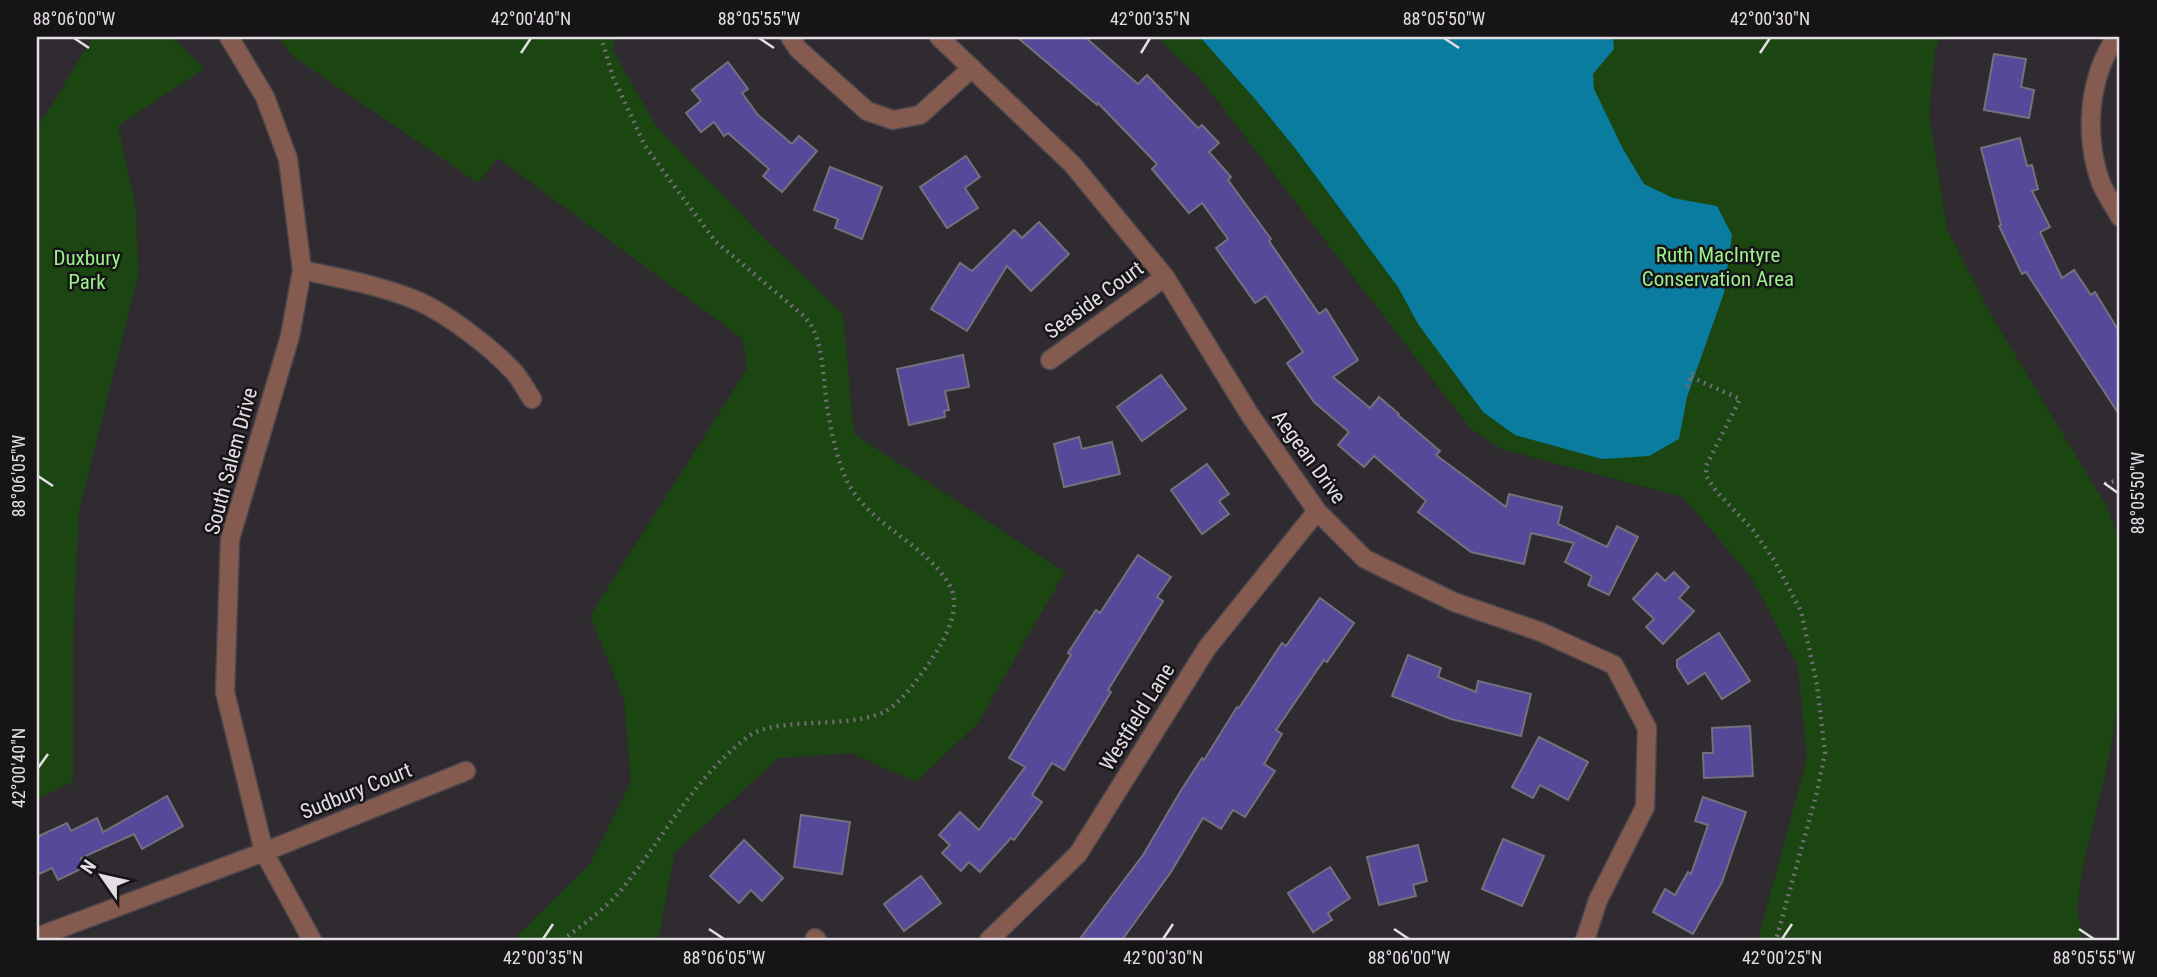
<svg xmlns="http://www.w3.org/2000/svg" width="2157" height="977" font-family="'Roboto Condensed',sans-serif">
  <style>
    .green { fill: #1b4611 }
    .water { fill: #0a7ca0 }
    .building { fill: #57489a; stroke: #72727c; stroke-width: 2 }
    .lines { fill: none; stroke-linecap: round; stroke-linejoin: round }
    .minor-casing { stroke: #4c474d; stroke-width: 21 }
    .path { stroke: #726d73; stroke-width: 4.5; stroke-dasharray: 2 5; stroke-linecap: butt }
    .minor { stroke: #845b4e; stroke-width: 18 }
    .ticks { fill: none; stroke: #e2dee3; stroke-width: 2.5 }
    .labels { text-anchor: middle; stroke-width: 5; stroke-linejoin: round; paint-order: stroke }
    .park-label { font-size: 21px; fill: #9cf18a; stroke: #161417 }
    .street-label { font-size: 21px; fill: #e2dee3; stroke: #161417 }
    .neatline { fill: none; stroke: #e2dee3; stroke-width: 2.5 }
    .ticks-label { font-size: 18px; text-anchor: middle; fill: #e2dee3 }
  </style>
  <rect width="100%" height="100%" fill="#302a31"/>
  <g class="green">
    <path d="M93,37h79l32,32 -86,57 18,83 2,66 -59,235 -6,125v147l-36,17v-670z"/>
    <path d="M278,37h337l-3,12 44,77 107,111 80,77 11,120 211,138 -87,151 -62,59 -65,-29 -72,5 -104,94 -17,88h-145l77,-76 41,-83 -7,-81 -34,-84 157,-247 -4,-30 -245,-181 -20,25 -187,-128z"/>
    <path d="M1156,37h785l-6,13 -6,65 18,114 43,84 117,194 13,35v144l-9,62 -29,123 -5,39 6,30h-325l49,-182 -9,-92 -47,-89 -68,-80 -182,-48 -31,-21 -271,-351z"/>
  </g>
  <path class="water" d="M1200,37h413l1,12 -21,25 1,15 29,60 21,35 29,14 44,8 15,29 -8,58 -37,104 -8,42 -30,17 -47,3 -87,-24 -32,-23 -65,-88 -20,-37 -103,-139 -40,-49z"/>
  <g class="building">
    <path d="M1017,37h68l53,47 9,-9 51,53 4,-3 17,18 -10,9 22,25 -3,3 43,59 -2,2 50,73 7,-5 32,51 -25,17 37,31 9,-11 20,17 -1,1 42,36 -4,4 70,52 3,-13 53,13 -4,17 49,23 10,-21 21,11 -29,58 -21,-10 4,-9 -27,-14 9,-19 -43,-10 -7,31 -53,-12 -53,-40 8,-11 -52,-45 -10,11 -26,-22 11,-13 -35,-30 -27,-39 16,-11 -37,-56 -11,7 -39,-55 12,-9 -26,-36 -13,10 -37,-44 5,-5 -59,-61 -1,2z"/>
    <path d="M1994,54l32,5 -5,28 13,3 -5,28 -45,-8z"/>
    <path d="M728,62l20,27 -6,4 16,22 34,29 7,-8 18,15 -35,41 -19,-16 6,-7 -41,-36 -4,3 -10,-14 -13,10 -15,-19 15,-12 -9,-11z"/>
    <path d="M2020,138l7,28 5,-1 6,24 -6,2 18,36 -10,5 22,46 12,-8 17,25 4,-3 25,41v83l-94,-144 -4,2 -23,-48 2,-1 -20,-77z"/>
    <path d="M966,156l14,21 -15,11 13,20 -31,20 -27,-41z"/>
    <path d="M830,167l52,20 -20,52 -27,-11 3,-9 -24,-9z"/>
    <path d="M1039,222l30,32 -38,37 -24,-25 -40,65 -36,-22 29,-46 12,8 42,-41 8,8z"/>
    <path d="M963,355l6,32 -24,4 4,19 -5,1 1,6 -36,8 -12,-56z"/>
    <path d="M1161,375l25,34 -44,32 -25,-34z"/>
    <path d="M1079,437l3,12 30,-7 8,32 -56,13 -10,-43z"/>
    <path d="M1207,464l22,30 -10,7 10,13 -27,20 -31,-44z"/>
    <path d="M1138,555l33,22 -14,20 6,4 -55,89 3,2 -47,78 -12,-7 -20,32 10,7 -28,38 -3,-2 -31,34 -11,-10 -8,9 -19,-18 8,-8 -11,-10 21,-23 19,18 46,-63 -16,-9 62,-103 -3,-2 28,-43 4,3z"/>
    <path d="M1674,572l15,15 -10,11 15,13 -31,33 -17,-17 8,-8 -21,-20 24,-26 8,8z"/>
    <path d="M1320,598l34,25 -27,39 -3,-2 -48,70 6,4 -18,30 11,7 -30,46 -12,-7 -12,19 -18,-11 -32,54 -49,68h-43l64,-85 37,-63 22,-34 2,2 33,-53 2,1 43,-65 4,3z"/>
    <path d="M1719,633l31,48 -28,18 -17,-26 -17,11 -11,-17v-7z"/>
    <path d="M1408,655l33,13 -3,9 38,15 2,-11 53,13 -10,42 -70,-17 -59,-23z"/>
    <path d="M1750,726l3,50 -49,2 -1,-25h10l-1,-25z"/>
    <path d="M1539,737l49,25 -20,38 -28,-15 -7,13 -21,-11z"/>
    <path d="M167,796l16,30 -41,23 -8,-15 -53,24 4,9 -27,13 -6,-12 -15,7v-38l30,-14 4,8 26,-13 6,14z"/>
    <path d="M1703,797l43,15 -24,70 -29,52 -40,-22 12,-23 10,6 13,-23 3,2 17,-49 -13,-4z"/>
    <path d="M801,815l49,7 -8,52 -48,-7z"/>
    <path d="M1503,839l41,17 -22,50 -40,-17z"/>
    <path d="M744,840l39,38 -21,23 -11,-11 -12,13 -29,-27z"/>
    <path d="M1418,845l9,36 -14,4 3,11 -37,9 -12,-48z"/>
    <path d="M1330,867l20,31 -22,15 4,7 -19,12 -25,-39z"/>
    <path d="M921,876l20,27 -37,28 -20,-27z"/>
  </g>
  <g class="lines">
    <g class="minor-casing">
      <g id="minor">
        <path d="M229,37l36,60 23,62 14,111 -12,66 -60,203 -5,153 39,160 48,88"/>
        <path d="M790,37l8,12 69,62 26,9 27,-5 52,-47"/>
        <path d="M939,37l134,128 92,112 85,138 67,96 48,48 89,43 87,30 73,33 33,63 -2,79 -47,93 -13,40"/>
        <path d="M2116,37c-28,42 -32,99 -15,146 5,12 13,23 19,34"/>
        <path d="M302,270c37,8 76,15 111,29 31,12 78,48 101,73 7,8 12,18 18,27"/>
        <path d="M1050,360l115,-83"/>
        <path d="M37,937l227,-85 202,-81"/>
        <path d="M815,938l2,2"/>
        <path d="M989,940l89,-86 129,-206 110,-137"/>
      </g>
    </g>
    <g class="path">
      <path d="M1691,377l49,22 -34,67v10l10,15 37,39 21,30 27,51 16,74 8,68 -8,39 -41,148"/>
      <path d="M1687,387l7,-18"/>
      <path d="M2105,484l15,-5"/>
      <path d="M562,940c21,-15 43,-31 60,-51 41,-51 71,-109 124,-151 14,-11 32,-12 50,-14 26,-2 65,-1 88,-12 19,-9 47,-50 57,-68 9,-16 18,-39 10,-56 -23,-44 -80,-61 -103,-105 -11,-22 -17,-52 -21,-77 -3,-21 -4,-59 -14,-77 -2,-5 -6,-9 -9,-13l-88,-74 -30,-40 -41,-56 -32,-69 -12,-40"/>
    </g>
    <use href="#minor" class="minor"/>
  </g>
  <path class="ticks" d="M74,38l15,10M759,38l15,10M1444,38l15,10M521,53l10,-15M1141,53l9,-15M1760,53l10,-15M38,476l15,10M2104,483l14,10M38,768l10,-14M709,929l15,10M1394,929l15,10M2079,929l15,10M543,939l10,-15M1163,939l10,-15M1782,939l10,-15"/>
  <g class="labels">
    <g class="park-label">
      <text x="1718" y="262">Ruth MacIntyre<tspan x="1718" dy="24">Conservation Area</tspan></text>
      <text x="87" y="265">Duxbury<tspan x="87" dy="24">Park</tspan></text>
    </g>
    <g class="street-label">
      <text transform="translate(1094 300) rotate(-36)" y="7">Seaside Court</text>
      <text transform="translate(1309 457) rotate(54)" y="7">Aegean Drive</text>
      <text transform="translate(231 461) rotate(-75)" y="7">South Salem Drive</text>
      <text transform="translate(1137 717) rotate(-58)" y="7">Westfield Lane</text>
      <text transform="translate(356 791) rotate(-22)" y="7">Sudbury Court</text>
    </g>
  </g>
  <rect width="2157" height="977" fill="none" stroke="#161417" stroke-width="77"/>
  <g transform="translate(102 876) rotate(304)" stroke="#161417" stroke-width="5" paint-order="stroke">
  <path d="M0-5L12 26L0 18L-12 26Z" fill="#e2dee3"/>
  <text y="-10" font-size="19" font-weight="bold" text-anchor="middle" fill="#e2dee3">N</text>
  </g>
  <rect x="38" y="38" width="2080" height="901" class="neatline"/>
  <g class="ticks-label">
    <text x="74" y="25">88°06'00"W</text>
    <text x="531" y="25">42°00'40"N</text>
    <text x="759" y="25">88°05'55"W</text>
    <text x="1150" y="25">42°00'35"N</text>
    <text x="1444" y="25">88°05'50"W</text>
    <text x="1770" y="25">42°00'30"N</text>
    <text transform="translate(19 476) rotate(-90)" y="6">88°06'05"W</text>
    <text transform="translate(2138 493) rotate(-90)" y="6">88°05'50"W</text>
    <text transform="translate(19 768) rotate(-90)" y="6">42°00'40"N</text>
    <text x="543" y="964">42°00'35"N</text>
    <text x="724" y="964">88°06'05"W</text>
    <text x="1163" y="964">42°00'30"N</text>
    <text x="1409" y="964">88°06'00"W</text>
    <text x="1782" y="964">42°00'25"N</text>
    <text x="2094" y="964">88°05'55"W</text>
  </g>
</svg>
